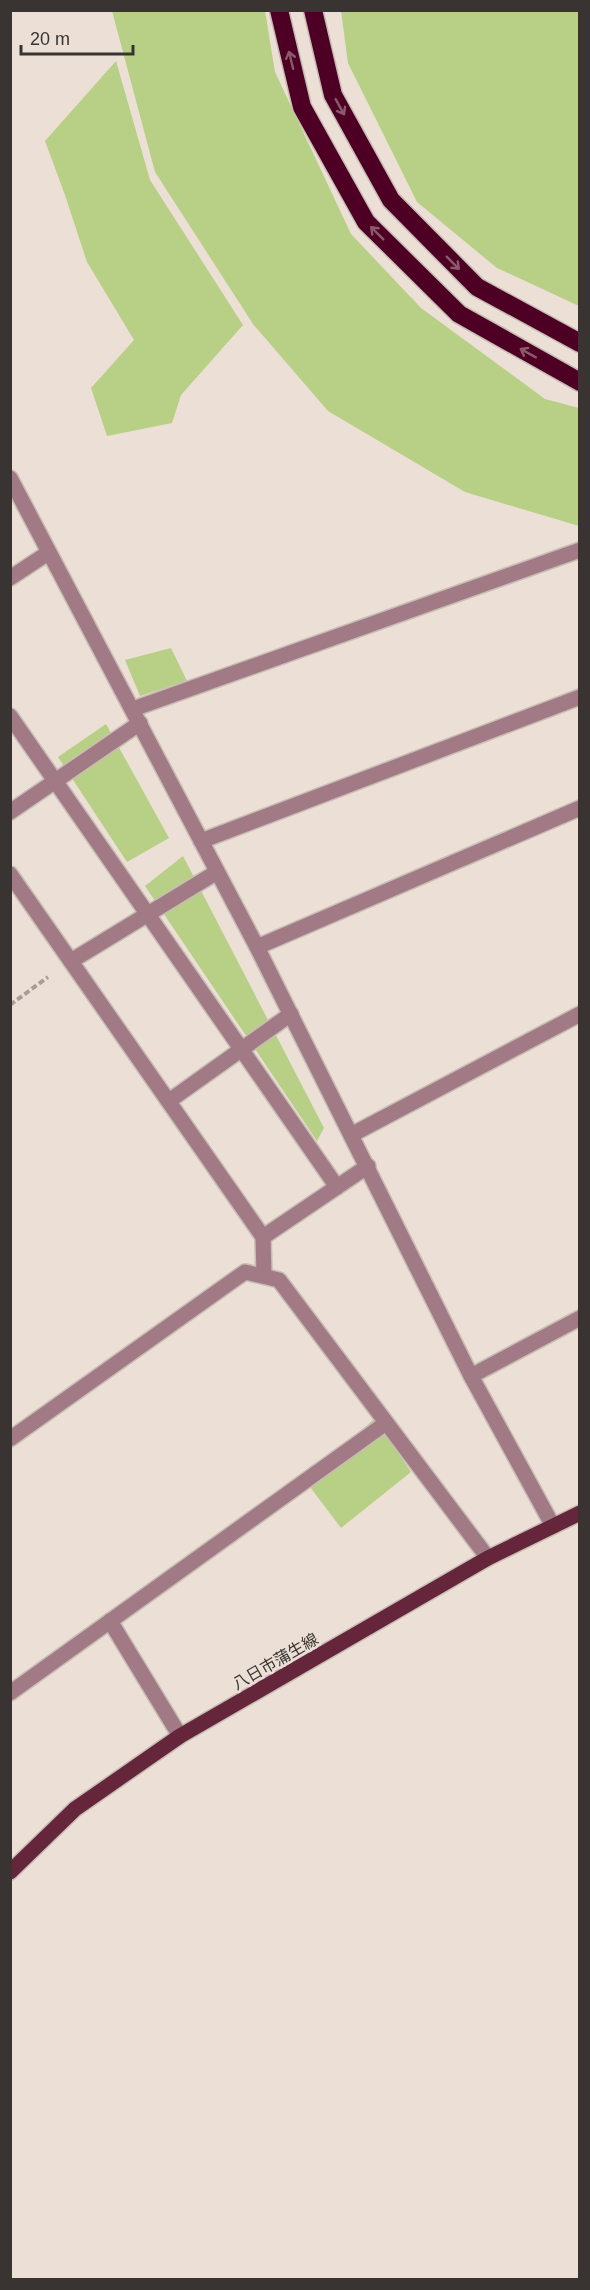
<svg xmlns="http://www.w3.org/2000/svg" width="590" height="2290" font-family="Arial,'Noto Sans JP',sans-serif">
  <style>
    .green { fill: #b8d086 }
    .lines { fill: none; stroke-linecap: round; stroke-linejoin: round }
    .minor-casing { stroke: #c7bdb5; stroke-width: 18 }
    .major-casing { stroke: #c7bdb5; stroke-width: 18 }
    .highway-casing { stroke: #c7bdb5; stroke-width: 21 }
    .path { stroke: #a79e97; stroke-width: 4; stroke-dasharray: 6 3; stroke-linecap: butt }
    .minor { stroke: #a27a85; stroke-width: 15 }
    .major { stroke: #65253b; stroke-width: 15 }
    .highway { stroke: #4d0023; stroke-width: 18 }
    .oneway { stroke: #8c596b }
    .labels { text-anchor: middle; stroke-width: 5; stroke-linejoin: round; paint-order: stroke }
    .street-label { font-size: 16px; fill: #393431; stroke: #ebdfd6 }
  </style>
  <rect width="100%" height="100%" fill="#ebdfd6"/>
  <g class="green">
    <path d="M112,11h153l10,61 76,162 70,74 124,91 34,9v118l-114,-34 -137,-81 -75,-87 -98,-152z"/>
    <path d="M341,11h238v295l-82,-38 -80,-66 -69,-139z"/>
    <path d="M116,61l34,119 93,145 -62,70 -9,28 -65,13 -16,-48 43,-48 -47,-78 -22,-67 -20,-54z"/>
    <path d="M171,648l16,33 -47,15 -15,-36z"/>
    <path d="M106,724l63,114 -42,24 -69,-105z"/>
    <path d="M183,856l141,272 -7,13 -172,-255z"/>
    <path d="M375,1418l36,54 -70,56 -34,-45z"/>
  </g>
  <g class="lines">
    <g class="minor-casing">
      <g id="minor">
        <path d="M10,478l247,469 214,429 82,150"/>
        <path d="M10,578l38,-25"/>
        <path d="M133,709l447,-159"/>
        <path d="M10,716l327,471"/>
        <path d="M10,812l130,-89"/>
        <path d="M201,841l379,-144"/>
        <path d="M10,874l253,363 1,39"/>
        <path d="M257,947l323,-139"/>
        <path d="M71,961l146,-89"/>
        <path d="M169,1101l122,-87"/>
        <path d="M351,1135l229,-121"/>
        <path d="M263,1237l105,-71"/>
        <path d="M471,1376l109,-58"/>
        <path d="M10,1439l235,-167 34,8 209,278"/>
        <path d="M110,1621l70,115"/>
        <path d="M10,1693l376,-270"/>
      </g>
    </g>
    <g class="major-casing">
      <path id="major" d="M10,1872l65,-63 105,-73 308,-178 92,-45"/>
    </g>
    <g class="highway-casing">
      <g id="highway">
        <path d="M279,10l23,97 64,115 93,92 121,68"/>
        <path d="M313,10l20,85 58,105 86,87 103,56"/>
      </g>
    </g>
    <path class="path" d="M10,1005l38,-28"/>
    <use href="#minor" class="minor"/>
    <use href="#major" class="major"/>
    <use href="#highway" class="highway"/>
  </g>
  <defs><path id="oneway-shaft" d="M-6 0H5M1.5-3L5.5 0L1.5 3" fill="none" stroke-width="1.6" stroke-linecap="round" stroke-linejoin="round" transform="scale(1.5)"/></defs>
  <g class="oneway">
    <use href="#oneway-shaft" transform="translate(291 60) rotate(-104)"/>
    <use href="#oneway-shaft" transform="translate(340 107) rotate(61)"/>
    <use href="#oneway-shaft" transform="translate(377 233) rotate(-135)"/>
    <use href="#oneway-shaft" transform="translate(453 263) rotate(45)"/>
    <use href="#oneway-shaft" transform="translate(528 353) rotate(-151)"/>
  </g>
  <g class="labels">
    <g class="street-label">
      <text transform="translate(275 1661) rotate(-30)" y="6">八日市蒲生線</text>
    </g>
  </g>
  <rect width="590" height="2290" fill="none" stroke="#393431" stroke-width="24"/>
  <path d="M21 45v9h112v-9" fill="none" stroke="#393431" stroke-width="3"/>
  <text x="30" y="45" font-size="18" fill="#393431" stroke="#ebdfd6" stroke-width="4.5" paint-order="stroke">20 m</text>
</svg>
